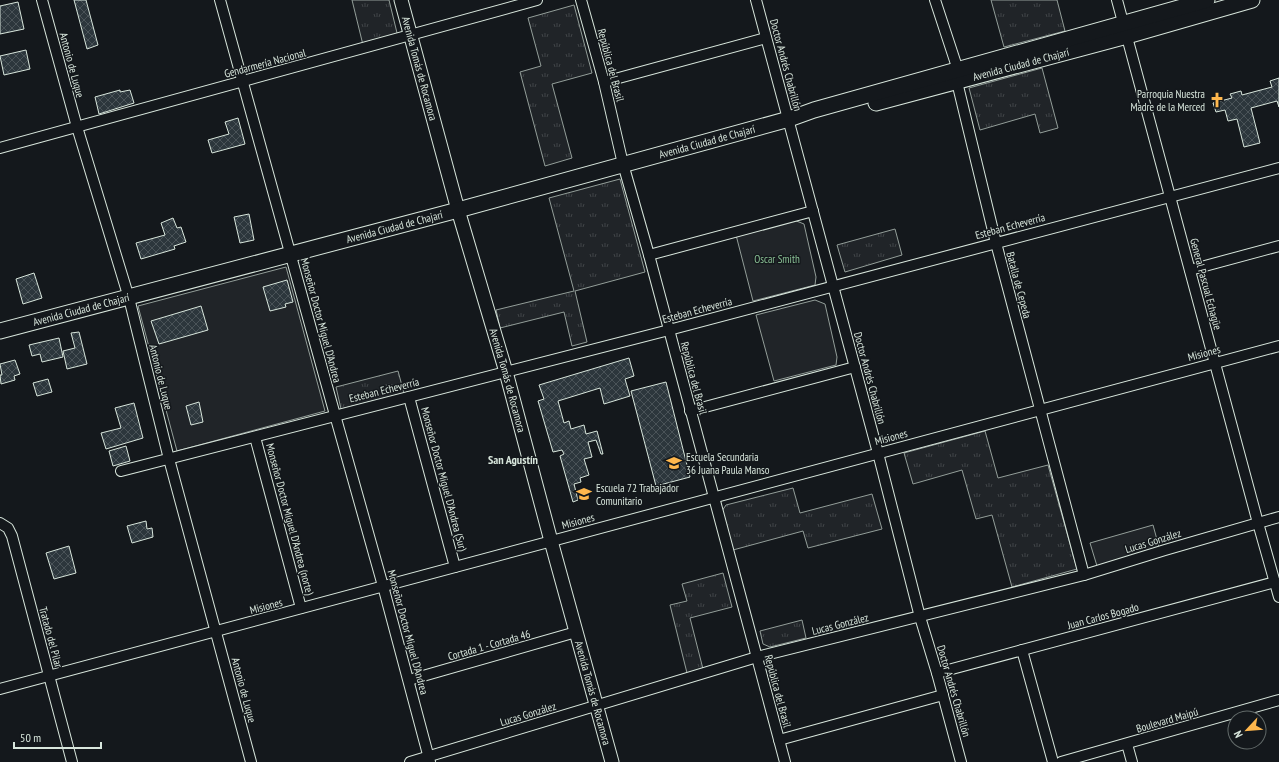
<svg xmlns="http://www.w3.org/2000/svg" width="1279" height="762" font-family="'PT Sans Narrow',sans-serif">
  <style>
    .grass { fill: url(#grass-tufts); stroke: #939e99 }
    .green { fill: #202428; stroke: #939e99 }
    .building { fill: url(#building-cross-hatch); stroke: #d8e6dc }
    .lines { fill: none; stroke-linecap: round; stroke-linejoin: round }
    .minor-casing { stroke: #d8e6dc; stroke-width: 12 }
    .tertiary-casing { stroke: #d8e6dc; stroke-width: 15 }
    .secondary-casing { stroke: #d8e6dc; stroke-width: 17 }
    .minor { stroke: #14181c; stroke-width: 10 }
    .tertiary { stroke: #14181c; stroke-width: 13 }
    .secondary { stroke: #14181c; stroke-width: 15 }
    .labels { text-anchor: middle; stroke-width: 3; stroke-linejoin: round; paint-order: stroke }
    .street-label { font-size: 11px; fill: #d8e6dc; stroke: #14181c }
    .poi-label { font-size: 11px; fill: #d8e6dc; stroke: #14181c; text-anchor: start }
    .park-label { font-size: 11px; fill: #8ac095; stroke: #14181c }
    .neighbourhood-label { font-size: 12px; font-weight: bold; fill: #d8e6dc; stroke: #14181c }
  </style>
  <defs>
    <pattern id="grass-tufts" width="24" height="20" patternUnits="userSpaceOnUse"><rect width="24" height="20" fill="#202428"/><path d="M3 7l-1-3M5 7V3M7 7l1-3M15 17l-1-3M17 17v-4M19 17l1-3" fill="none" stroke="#404447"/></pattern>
    <pattern id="building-cross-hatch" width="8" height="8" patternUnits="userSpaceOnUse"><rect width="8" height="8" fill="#2c363c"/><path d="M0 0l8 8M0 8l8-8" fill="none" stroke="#4a5358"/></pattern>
  </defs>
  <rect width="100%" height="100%" fill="#14181c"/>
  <g class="grass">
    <path d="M352,0h37l9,37 -35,8z"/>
    <path d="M991,0h66l8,31 -61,16z"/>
    <path d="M574,5l18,68 -40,11 20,74 -27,8 -25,-94 21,-6 -13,-48z"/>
    <path d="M1042,68l16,60 -18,5 -5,-19 -55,16 -11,-42z"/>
    <path d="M620,179l25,93 -70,19 12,51 -15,4 -8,-34 -64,16 -4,-18 78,-19 -25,-93z"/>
    <path d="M895,229l7,26 -57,17 -8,-27z"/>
    <path d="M398,371l6,22 -63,16 -5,-22z"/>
    <path d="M985,431l13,47 50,-13 29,104 -65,18 -20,-72 -16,4 -14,-49 -49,14 -9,-31z"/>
    <path d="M793,488l7,25 72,-19 10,35 -74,19 -5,-17 -70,19 -11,-39 4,-6z"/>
    <path d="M723,573l9,34 -42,11 13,51 -16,4 -17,-68 17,-4 -5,-17z"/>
    <path d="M802,620l4,18 -36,9 -7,-3 -3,-13z"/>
  </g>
  <g class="green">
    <path d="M794,220l10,4 12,53 -1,8 -62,16 -17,-66z"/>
    <path d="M286,267l39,144 -148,40 -39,-145z"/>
    <path d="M815,300l10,4 12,53 -1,8 -62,16 -18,-66z"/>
    <path d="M1153,525l6,22 -62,19 -7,-23z"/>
  </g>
  <g class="building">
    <path d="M74,0h12l12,45 -11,4z"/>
    <path d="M18,2l6,27 -24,5v-28z"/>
    <path d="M26,50l4,19 -26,6 -4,-19z"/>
    <path d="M1279,78v29l-2,-6 -26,7 9,35 -16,4 -7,-28 -9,2 -3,-11 -9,2 -3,-9 19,-5 -2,-4 11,-3 1,4 30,-8 -2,-6z"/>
    <path d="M120,90v2l10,-2 4,13 -35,11 -4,-17z"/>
    <path d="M238,118l7,26 -33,9 -4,-13 21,-6 -4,-12z"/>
    <path d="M249,214l5,26 -14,3 -6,-26z"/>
    <path d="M173,218l4,10 4,-1 5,15 -12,4 1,3 -34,10 -5,-16 29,-8 -4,-12z"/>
    <path d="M34,273l8,25 -19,6 -7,-25z"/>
    <path d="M287,280l6,22 -8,2 1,3 -16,4 -7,-24z"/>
    <path d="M201,306l7,24 -49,14 -8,-23z"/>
    <path d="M79,332l8,32 -20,5 -4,-18 12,-3 -4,-15z"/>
    <path d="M59,338l4,19 -21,5 -2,-8 -8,2 -3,-11z"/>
    <path d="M629,358l5,18 -9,3 5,17 -26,8 -4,-16 -42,13 6,22 5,-2 2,8 13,-4 2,9 11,-3 6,23h-2l-5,-14 -8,2 4,15 -8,2 5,16 -9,3 1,4 -7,2 4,16 -5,2 -13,-46 4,-2 -2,-4 -9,2 -15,-51 6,-2 -5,-14z"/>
    <path d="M15,360l5,14 -6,2 1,4 -14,4 -1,-9h2l-2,-11z"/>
    <path d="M48,379l4,13 -15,4 -4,-13z"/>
    <path d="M666,382l24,95 -34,9 -25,-95z"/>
    <path d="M199,402l4,20 -12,3 -5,-19z"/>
    <path d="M134,403l9,35 -37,11 -5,-16 20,-5 -6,-20z"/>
    <path d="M126,446l4,15 -17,5 -4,-15z"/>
    <path d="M146,521l1,8 5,-1 1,9 -21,6 -5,-17z"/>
    <path d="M69,546l7,27 -22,6 -8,-26z"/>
  </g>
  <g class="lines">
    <g class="minor-casing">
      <g id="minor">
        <path d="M42,0l35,127 52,171 40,161 82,303"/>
        <path d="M220,0l115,415 48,171 47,176"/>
        <path d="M581,0l23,82 19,82 26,91 136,507"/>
        <path d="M756,0l122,453 42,164 17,56 24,89"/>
        <path d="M935,0l23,70 -1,12 39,161 88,332"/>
        <path d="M1117,0l141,523 21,74"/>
        <path d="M604,82l162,-44"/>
        <path d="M0,148l537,-148"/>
        <path d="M649,255l164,-44"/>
        <path d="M1190,270l89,-24"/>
        <path d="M409,397l46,170"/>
        <path d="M690,411l165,-44"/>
        <path d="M255,437l46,171"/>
        <path d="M121,471l548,-141 610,-162"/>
        <path d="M0,523l8,5 4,8 60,226"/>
        <path d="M1022,650l31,112"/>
        <path d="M937,673l338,-91"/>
        <path d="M409,680l167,-48"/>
        <path d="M0,689l1279,-343"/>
        <path d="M779,740l164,-45"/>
        <path d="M1127,744l5,18"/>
        <path d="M410,762l347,-105 327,-82 81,-25 114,-33"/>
        <path d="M1061,762l218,-62"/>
      </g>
    </g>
    <g class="tertiary-casing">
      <g id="tertiary">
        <path id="s1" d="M401,0l57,210 48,162 45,169 61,221"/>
      </g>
    </g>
    <g class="secondary-casing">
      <g id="secondary">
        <path id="s2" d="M876,103l251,-67 125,-36"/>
        <path id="s3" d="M0,331l458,-121 331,-91 25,-9 393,-110"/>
      </g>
    </g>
    <use href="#minor" class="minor"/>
    <use href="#tertiary" class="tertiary"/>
    <use href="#secondary" class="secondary"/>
  </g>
  <defs>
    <g id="church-bare" transform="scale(1.2)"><path d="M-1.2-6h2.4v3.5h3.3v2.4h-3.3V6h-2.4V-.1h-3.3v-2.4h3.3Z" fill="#ffb74d" stroke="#14181c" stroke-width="2.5" paint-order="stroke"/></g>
    <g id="school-bare" transform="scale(1.2)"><path d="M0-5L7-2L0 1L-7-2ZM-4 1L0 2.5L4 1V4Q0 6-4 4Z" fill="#ffb74d" stroke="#14181c" stroke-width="2.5" paint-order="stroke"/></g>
  </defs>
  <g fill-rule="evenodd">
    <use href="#church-bare" x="1217" y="100"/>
    <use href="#school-bare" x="674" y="463"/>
    <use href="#school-bare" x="584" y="494"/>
  </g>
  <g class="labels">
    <g class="street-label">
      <text transform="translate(265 63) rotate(-15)" y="4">Gendarmería Nacional</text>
      <text transform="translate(72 65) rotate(75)" y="4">Antonio de Luque</text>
      <text transform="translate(611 65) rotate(75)" y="4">República del Brasil</text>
      <text transform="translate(786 65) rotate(75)" y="4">Doctor Andrés Chabrillón</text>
      <text dy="4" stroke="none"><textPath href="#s2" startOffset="150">Avenida Ciudad de Chajarí</textPath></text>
      <text dy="4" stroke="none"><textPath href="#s1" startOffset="71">Avenida Tomás de Rocamora</textPath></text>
      <text dy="4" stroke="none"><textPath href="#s3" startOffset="732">Avenida Ciudad de Chajarí</textPath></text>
      <text dy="4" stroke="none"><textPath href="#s3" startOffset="408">Avenida Ciudad de Chajarí</textPath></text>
      <text transform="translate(1010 226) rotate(-15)" y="4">Esteban Echeverría</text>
      <text transform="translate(1206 284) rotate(75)" y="4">General Pascual Echagüe</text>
      <text transform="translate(1019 285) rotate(75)" y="4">Batalla de Cepeda</text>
      <text dy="4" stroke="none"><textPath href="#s3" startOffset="84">Avenida Ciudad de Chajarí</textPath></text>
      <text transform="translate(697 310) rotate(-15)" y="4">Esteban Echeverría</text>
      <text transform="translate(321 320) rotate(75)" y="4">Monseñor Doctor Miguel D'Andrea</text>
      <text transform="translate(1204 353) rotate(-15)" y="4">Misiones</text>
      <text transform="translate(161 377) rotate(76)" y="4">Antonio de Luque</text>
      <text transform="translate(694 378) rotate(75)" y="4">República del Brasil</text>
      <text transform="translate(870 378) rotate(75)" y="4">Doctor Andrés Chabrillón</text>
      <text dy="4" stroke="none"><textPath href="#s1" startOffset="395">Avenida Tomás de Rocamora</textPath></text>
      <text transform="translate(384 390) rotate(-14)" y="4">Esteban Echeverría</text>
      <text transform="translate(891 437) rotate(-15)" y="4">Misiones</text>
      <text transform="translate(444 479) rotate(75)" y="4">Monseñor Doctor Miguel D'Andrea (Sur)</text>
      <text transform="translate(290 519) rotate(75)" y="4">Monseñor Doctor Miguel D'Andrea (norte)</text>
      <text transform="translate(578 521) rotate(-15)" y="4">Misiones</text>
      <text transform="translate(1153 541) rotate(-17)" y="4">Lucas González</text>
      <text transform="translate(266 606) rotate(-15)" y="4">Misiones</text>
      <text transform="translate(1103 616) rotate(-15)" y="4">Juan Carlos Bogado</text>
      <text transform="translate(840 624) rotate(-14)" y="4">Lucas González</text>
      <text transform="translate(408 632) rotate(75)" y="4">Monseñor Doctor Miguel D'Andrea</text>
      <text transform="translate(51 637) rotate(75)" y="4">Tratado del Pilar</text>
      <text transform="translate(489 645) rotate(-16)" y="4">Cortada 1 - Cortada 46</text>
      <text transform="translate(244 690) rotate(75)" y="4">Antonio de Luque</text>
      <text transform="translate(778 691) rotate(75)" y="4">República del Brasil</text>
      <text transform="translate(954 691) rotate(74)" y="4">Doctor Andrés Chabrillón</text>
      <text dy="4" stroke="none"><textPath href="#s1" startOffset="719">Avenida Tomás de Rocamora</textPath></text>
      <text transform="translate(528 714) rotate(-17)" y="4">Lucas González</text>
      <text transform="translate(1167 720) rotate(-16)" y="4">Boulevard Maipú</text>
    </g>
    <g class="poi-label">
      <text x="1205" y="98" text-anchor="end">Parroquia Nuestra<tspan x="1205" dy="13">Madre de la Merced</tspan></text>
      <text x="686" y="461">Escuela Secundaria<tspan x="686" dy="13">36 Juana Paula Manso</tspan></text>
      <text x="596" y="492">Escuela 72 Trabajador<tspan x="596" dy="13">Comunitario</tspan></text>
    </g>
    <g class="park-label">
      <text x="777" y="263">Oscar Smith</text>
    </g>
    <g class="neighbourhood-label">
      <text x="513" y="464">San Agustín</text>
    </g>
  </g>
  <g transform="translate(1247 730) rotate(244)"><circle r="19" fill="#14181c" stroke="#626a69"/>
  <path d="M0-3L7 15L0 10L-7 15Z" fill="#ffb74d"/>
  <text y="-6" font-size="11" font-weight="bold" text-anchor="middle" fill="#d8e6dc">N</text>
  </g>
  <path d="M14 742v6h87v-6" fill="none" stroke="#d8e6dc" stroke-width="2"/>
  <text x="20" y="742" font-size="12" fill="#d8e6dc" stroke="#14181c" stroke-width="3" paint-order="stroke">50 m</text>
</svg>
